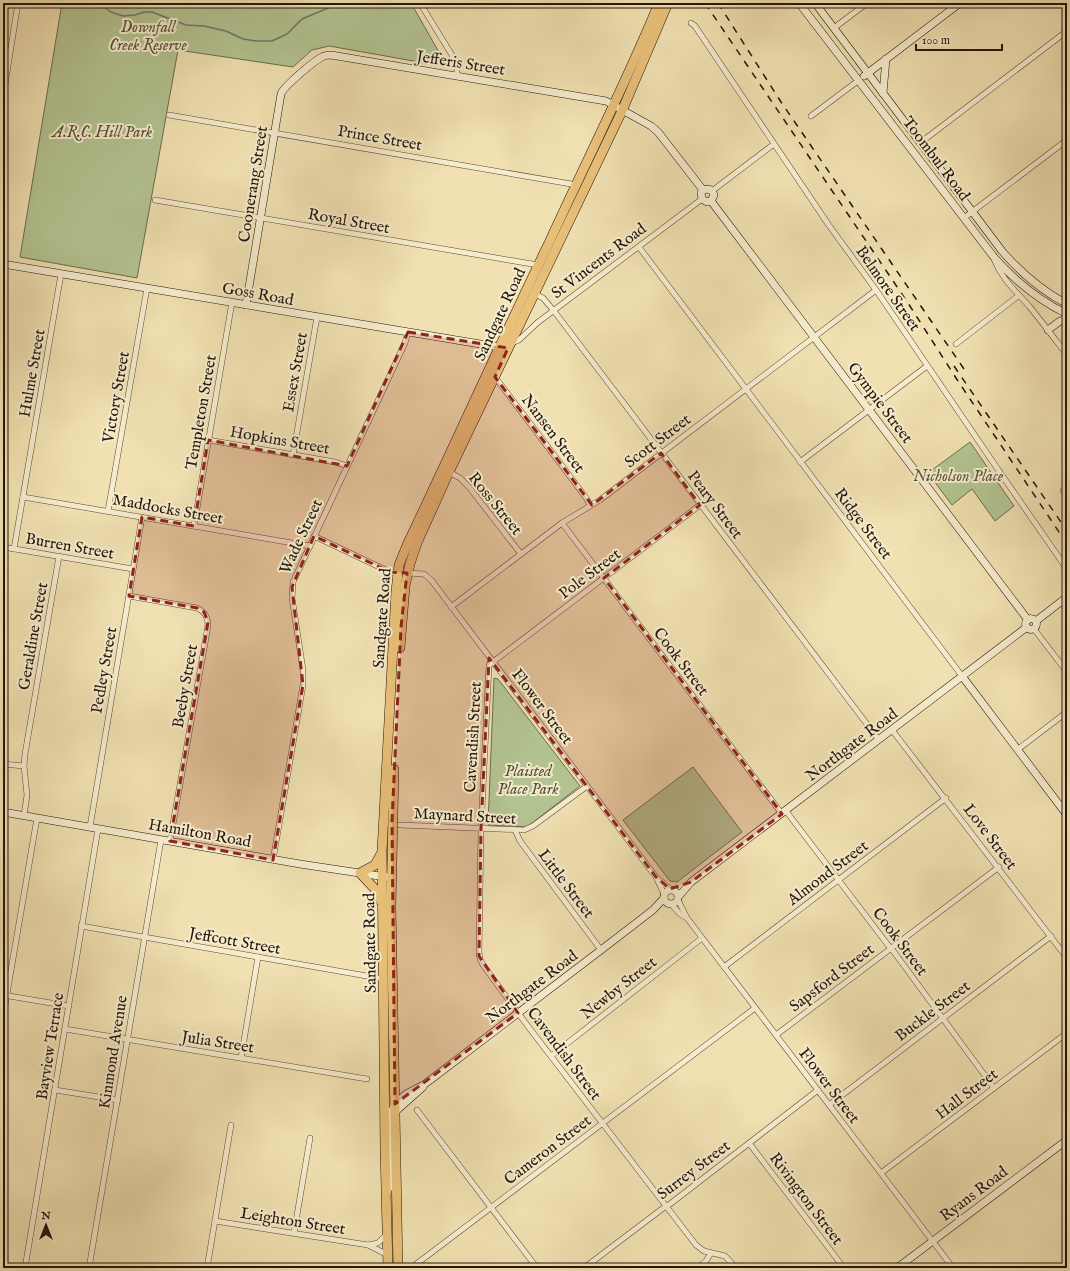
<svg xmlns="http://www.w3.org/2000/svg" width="1070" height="1271" font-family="'IM FELL English',serif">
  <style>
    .green { fill: #b3c492; stroke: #6b6d4e }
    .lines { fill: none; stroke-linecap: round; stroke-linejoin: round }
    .stream { stroke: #6b7a6f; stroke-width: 1.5 }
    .street-casing { stroke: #564935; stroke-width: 6 }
    .secondary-casing { stroke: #23160b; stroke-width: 8 }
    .highway-casing { stroke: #23160b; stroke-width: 10 }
    .street { stroke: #f6eccd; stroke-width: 5 }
    .secondary { stroke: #f6eccd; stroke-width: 7 }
    .highway { stroke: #e8c079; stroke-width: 9 }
    .rail { stroke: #23160b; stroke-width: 1.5; stroke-dasharray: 7 7; stroke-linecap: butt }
    .marked { fill: #8f2418; fill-opacity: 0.2; stroke: #8f2418; stroke-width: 3; stroke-dasharray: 8 5; stroke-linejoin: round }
    .labels { text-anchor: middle; stroke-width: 4; stroke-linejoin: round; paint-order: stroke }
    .park-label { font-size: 16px; font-style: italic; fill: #55533a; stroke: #f6eccd }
    .street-label { font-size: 16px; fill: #23160b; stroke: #f6eccd }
  </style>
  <rect width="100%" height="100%" fill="#f1e1b2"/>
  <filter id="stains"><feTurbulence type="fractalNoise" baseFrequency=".005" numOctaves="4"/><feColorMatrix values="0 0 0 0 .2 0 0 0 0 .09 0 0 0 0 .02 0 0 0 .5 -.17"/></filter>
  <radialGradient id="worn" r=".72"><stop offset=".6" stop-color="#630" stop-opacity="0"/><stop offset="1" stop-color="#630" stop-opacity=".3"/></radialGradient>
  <g class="green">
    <path d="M62,3h349l33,58 -2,3 -6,1 -107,-19 -17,4 -19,17 -115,-17 -41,228 -117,-21z"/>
    <path d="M970,442l44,64 -19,15 -23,-32 -20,16 -24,-32z"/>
    <path d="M494,678l4,1 82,107 -53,41 -39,-2z"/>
    <path d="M693,767l49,65 -65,50 -7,-1 -47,-61z"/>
  </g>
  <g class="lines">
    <path class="stream" d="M99,3l12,9 12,4 12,-1 9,-3h8l34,13 18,1 22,5 17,8 13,2h16l15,-7 15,-15 38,-16"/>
    <g class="street-casing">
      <g id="street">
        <path d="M420,3l35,57 2,8v7"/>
        <path d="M691,23l4,3 133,198 48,66 123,181 68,98"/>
        <path d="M834,28l33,-25"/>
        <path d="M3,97l15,-94"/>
        <path d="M169,115l408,70"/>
        <path d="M811,116l48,-36"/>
        <path d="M920,143l147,-112"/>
        <path d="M712,191l62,-47"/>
        <path d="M155,200l383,65"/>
        <path d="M964,218l103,-78"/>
        <path d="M639,247l323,429"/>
        <path d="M994,259c9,22 20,30 35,47 13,16 25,32 38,49"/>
        <path d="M533,293l10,5 11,13 325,429"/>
        <path d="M512,343l7,-3 18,-17 165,-124"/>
        <path d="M956,344l62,-48"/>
        <path d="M495,377l92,122 3,7"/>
        <path d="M208,440l127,22 12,4"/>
        <path d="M293,455l24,-138"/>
        <path d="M800,462l127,-96"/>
        <path d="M449,472l11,6 9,9 52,67"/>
        <path d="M1063,491l4,-3"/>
        <path d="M23,497l287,49"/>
        <path d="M700,505l-211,160 -8,164 -2,123 1,7 3,6 47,64 166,216 8,6 21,5 11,12"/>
        <path d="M108,511l39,-223"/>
        <path d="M562,523l220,291"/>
        <path d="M194,526l38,-224"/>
        <path d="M314,536l76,36 10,1"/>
        <path d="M3,547l130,22"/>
        <path d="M14,549l47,-275"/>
        <path d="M408,573l16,1 8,7 224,296 14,12"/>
        <path d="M129,596l68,12c9,4 11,10 11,18l-38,215"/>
        <path d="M451,607l111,-84 38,-23 276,-210"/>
        <path d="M1034,629l33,43"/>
        <path d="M892,730l175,228"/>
        <path d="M1017,750l50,-38"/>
        <path d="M3,764l21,2"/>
        <path d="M786,811l102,134 6,7 100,136"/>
        <path d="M24,816l3,-21 -3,-29 1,-12 34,-198"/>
        <path d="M400,825l124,5 9,-4 54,-40"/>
        <path d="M90,827l52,-310"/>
        <path d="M515,830l5,11 81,109"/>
        <path d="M273,860l30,-175v-15l-11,-72 1,-16 112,-239 3,-11"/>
        <path d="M656,877l8,17"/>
        <path d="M678,900l9,18 266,350"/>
        <path d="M671,904l9,10 7,4"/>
        <path d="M81,926l303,53"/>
        <path d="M724,967l222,-169"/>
        <path d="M3,995l66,11"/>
        <path d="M3,1017l34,-199"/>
        <path d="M65,1029l302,50"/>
        <path d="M776,1035l223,-168"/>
        <path d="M551,1056l151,-118"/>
        <path d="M241,1058l17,-101"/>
        <path d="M55,1090l63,10"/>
        <path d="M829,1105l222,-169"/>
        <path d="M417,1110l120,158"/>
        <path d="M749,1143l95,125"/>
        <path d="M881,1173l186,-140"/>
        <path d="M215,1221l153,24 20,10"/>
        <path d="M294,1233l16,-95"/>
        <path d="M368,1245l10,-2 9,-9"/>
        <path d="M25,1268l73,-439"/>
        <path d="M89,1268l72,-428"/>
        <path d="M207,1268l24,-143"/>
        <path d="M411,1268l344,-260"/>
        <path d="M584,1268l78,-59 8,-5 148,-114"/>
        <path d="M697,1268l9,-7 5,-8"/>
      </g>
    </g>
    <g class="secondary-casing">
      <g id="secondary">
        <path d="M799,3l194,253c21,24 45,44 74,58"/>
        <path d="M815,3l187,248c19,22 40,40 65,53"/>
        <path d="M864,76l96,-73"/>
        <path d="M883,93l3,-34"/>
        <path d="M703,190l-2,3 1,6 5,3 4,-1"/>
        <path d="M703,190l6,-1 3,2 2,4 -3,6"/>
        <path d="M711,201l317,419"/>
        <path d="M3,264l501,84"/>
        <path d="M246,305l35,-211c3,-8 33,-33 41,-37 3,-2 6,-2 9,-2l275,46 45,25 7,6 45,58"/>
        <path d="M1048,330l12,-9 7,-2"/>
        <circle cx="1031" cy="624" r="5.5"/>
        <path d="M1036,621l31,-24"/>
        <path d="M962,676l105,139"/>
        <path d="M3,812l297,52 86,13"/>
        <circle cx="671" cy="897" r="7"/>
        <path d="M679,896l12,-14 336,-255"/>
        <path d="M395,1112l28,-25"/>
        <path d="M387,1193l4,-11v-70l4,-8 11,-10 19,-10 176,-134 52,-40 11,-12"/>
        <path d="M897,1268l170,-128"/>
      </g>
    </g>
    <g class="highway-casing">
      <g id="highway">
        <path d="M400,648l5,-62 5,-22 7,-21 32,-71 173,-361 46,-108"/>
        <path d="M394,769l-3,138 7,361"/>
        <path d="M381,854l-6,11 -15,8 14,15 8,15"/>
        <path d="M388,1268l-3,-119 -3,-298 14,-260 3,-26 9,-22c47,-99 92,-199 140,-298 37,-81 77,-160 111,-242"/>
      </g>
    </g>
    <use href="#street" class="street"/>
    <use href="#secondary" class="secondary"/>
    <use href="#highway" class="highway"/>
    <g class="rail">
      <path d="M705,3l203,300 48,75 111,166"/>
      <path d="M718,3l63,99 183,267"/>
      <path d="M954,366l113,165"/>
      <path d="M1060,1268l7,-5"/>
    </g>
  </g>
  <path class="marked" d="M408,332l100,16 -13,29 97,128 69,-52 39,52 -96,73 178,236 -91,68 -21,7 -14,-12 -167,-219 -8,171 -2,127 39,57 -123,91 -3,-282 9,-195 6,-54 -17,-1 -76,-36 -22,51 11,98 -30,175 -103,-19 38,-219 -4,-10 -7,-4 -68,-12 13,-79 52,9 14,-86 139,26z"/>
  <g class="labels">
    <g class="park-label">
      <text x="148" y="32">Downfall<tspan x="148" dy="18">Creek Reserve</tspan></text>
      <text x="102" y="137">A.R.C. Hill Park</text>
      <text x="958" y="481">Nicholson Place</text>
      <text x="528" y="776">Plaisted<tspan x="528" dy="18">Place Park</tspan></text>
    </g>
    <g class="street-label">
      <text transform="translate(461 62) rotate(9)" y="6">Jefferis Street</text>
      <text transform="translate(380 137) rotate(10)" y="6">Prince Street</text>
      <text transform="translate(937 158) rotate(53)" y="6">Toombul Road</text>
      <text transform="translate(252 184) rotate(-81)" y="6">Coonerang Street</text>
      <text transform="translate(349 220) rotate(10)" y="6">Royal Street</text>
      <text transform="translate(598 260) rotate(-37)" y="6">St Vincents Road</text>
      <text transform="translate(889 288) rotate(55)" y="6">Belmore Street</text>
      <text transform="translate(258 293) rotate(10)" y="6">Goss Road</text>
      <text transform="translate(499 314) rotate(-65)" y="6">Sandgate Road</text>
      <text transform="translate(294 372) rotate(-80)" y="6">Essex Street</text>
      <text transform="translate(31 373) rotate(-80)" y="6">Hulme Street</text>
      <text transform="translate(115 397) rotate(-80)" y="6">Victory Street</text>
      <text transform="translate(881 402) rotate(53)" y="6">Gympie Street</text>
      <text transform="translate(200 412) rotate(-80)" y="6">Templeton Street</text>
      <text transform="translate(554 433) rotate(53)" y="6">Nansen Street</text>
      <text transform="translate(280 439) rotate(10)" y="6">Hopkins Street</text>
      <text transform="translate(657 440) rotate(-37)" y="6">Scott Street</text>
      <text transform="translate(496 503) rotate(51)" y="6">Ross Street</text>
      <text transform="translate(716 504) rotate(53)" y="6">Peary Street</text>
      <text transform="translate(168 508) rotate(10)" y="6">Maddocks Street</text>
      <text transform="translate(864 523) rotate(53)" y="6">Ridge Street</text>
      <text transform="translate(300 536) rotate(-65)" y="6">Wade Street</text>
      <text transform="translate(70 545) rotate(10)" y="6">Burren Street</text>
      <text transform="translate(589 573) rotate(-37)" y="6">Pole Street</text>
      <text transform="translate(381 618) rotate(-86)" y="6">Sandgate Road</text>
      <text transform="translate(32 636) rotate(-80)" y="6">Geraldine Street</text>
      <text transform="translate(682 661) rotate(53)" y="6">Cook Street</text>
      <text transform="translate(103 670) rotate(-80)" y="6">Pedley Street</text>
      <text transform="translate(184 686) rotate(-80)" y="6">Beeby Street</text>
      <text transform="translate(543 706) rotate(53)" y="6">Flower Street</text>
      <text transform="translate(472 737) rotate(-87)" y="6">Cavendish Street</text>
      <text transform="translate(851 744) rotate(-37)" y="6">Northgate Road</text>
      <text transform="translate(465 815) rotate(3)" y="6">Maynard Street</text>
      <text transform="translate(200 832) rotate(10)" y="6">Hamilton Road</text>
      <text transform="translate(991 836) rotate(53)" y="6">Love Street</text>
      <text transform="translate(827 872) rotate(-37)" y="6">Almond Street</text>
      <text transform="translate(567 883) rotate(53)" y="6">Little Street</text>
      <text transform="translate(235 940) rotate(10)" y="6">Jeffcott Street</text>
      <text transform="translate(901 941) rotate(53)" y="6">Cook Street</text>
      <text transform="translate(369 943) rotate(-91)" y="6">Sandgate Road</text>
      <text transform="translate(831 977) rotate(-37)" y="6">Sapsford Street</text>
      <text transform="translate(531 986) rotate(-37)" y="6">Northgate Road</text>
      <text transform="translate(618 987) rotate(-38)" y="6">Newby Street</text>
      <text transform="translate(932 1010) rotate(-37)" y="6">Buckle Street</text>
      <text transform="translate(218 1041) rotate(9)" y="6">Julia Street</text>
      <text transform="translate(49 1046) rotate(-81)" y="6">Bayview Terrace</text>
      <text transform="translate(112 1052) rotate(-81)" y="6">Kinmond Avenue</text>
      <text transform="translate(565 1053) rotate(53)" y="6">Cavendish Street</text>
      <text transform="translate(830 1085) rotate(53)" y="6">Flower Street</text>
      <text transform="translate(966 1093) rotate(-37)" y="6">Hall Street</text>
      <text transform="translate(547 1149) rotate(-37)" y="6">Cameron Street</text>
      <text transform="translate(693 1169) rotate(-37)" y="6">Surrey Street</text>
      <text transform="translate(973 1193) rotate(-37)" y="6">Ryans Road</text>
      <text transform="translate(807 1198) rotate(53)" y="6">Rivington Street</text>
      <text transform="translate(293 1220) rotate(9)" y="6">Leighton Street</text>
    </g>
  </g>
  <rect width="1070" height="1271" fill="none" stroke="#f1e1b2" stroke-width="16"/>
  <rect x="4" y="4" width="1062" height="1263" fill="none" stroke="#23160b" stroke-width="2"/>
  <rect x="8" y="8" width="1054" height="1255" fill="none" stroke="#23160b"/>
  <g transform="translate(46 1225)" stroke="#f6eccd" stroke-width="3" paint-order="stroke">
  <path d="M0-3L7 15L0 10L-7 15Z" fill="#23160b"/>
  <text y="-6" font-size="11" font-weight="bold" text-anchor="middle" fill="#23160b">N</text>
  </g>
  <path d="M916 44v6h86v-6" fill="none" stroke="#23160b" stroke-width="2"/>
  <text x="922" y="44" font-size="12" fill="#23160b" stroke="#f6eccd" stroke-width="3" paint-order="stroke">100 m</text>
  <rect width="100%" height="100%" filter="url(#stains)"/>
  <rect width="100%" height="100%" fill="url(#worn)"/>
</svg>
